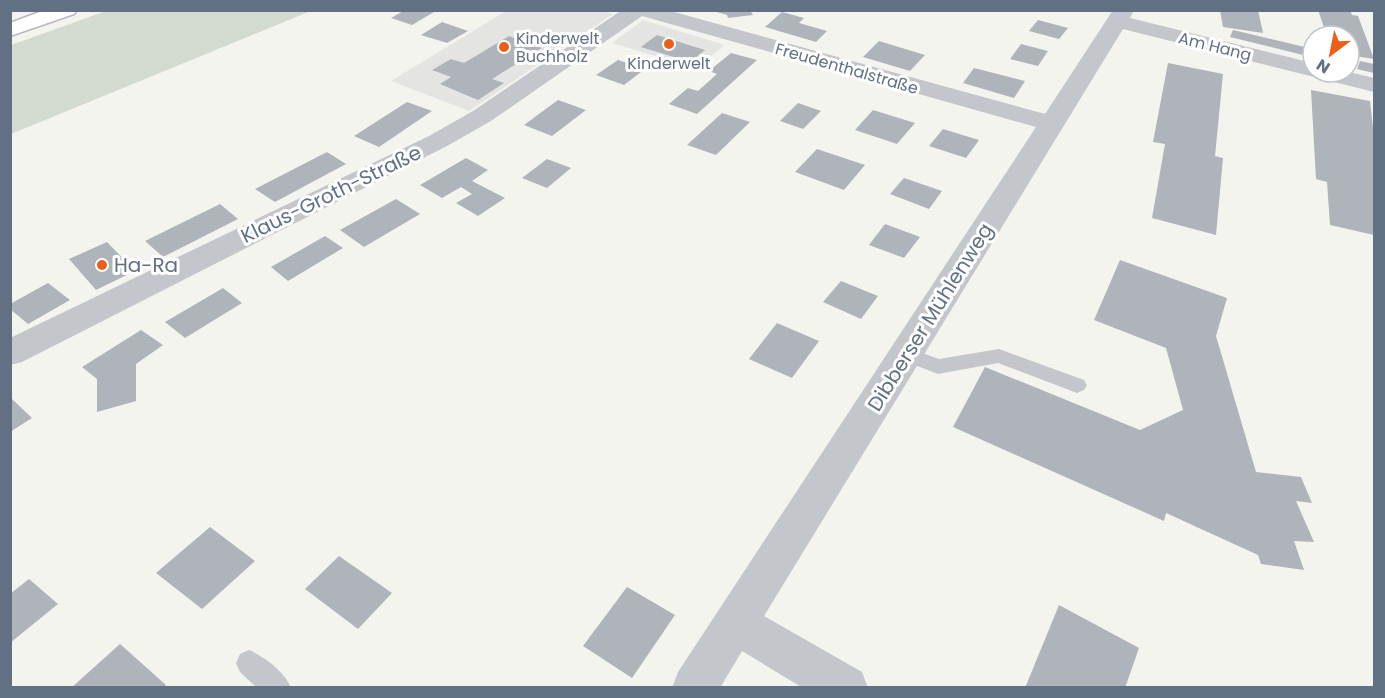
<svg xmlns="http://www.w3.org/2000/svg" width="1385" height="698" font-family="Poppins,sans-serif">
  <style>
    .built { fill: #e4e5e3 }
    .green { fill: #d3dbd0 }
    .building { fill: #aeb4ba }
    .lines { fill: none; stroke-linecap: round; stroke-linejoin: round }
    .secondary-casing { stroke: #b5b9be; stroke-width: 3 }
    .service { fill: #c3c6ca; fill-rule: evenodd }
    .minor { fill: #c3c6ca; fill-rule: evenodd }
    .secondary { fill: #fff; fill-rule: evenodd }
    .poi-dot { fill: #eb5f18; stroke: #fff; stroke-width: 2 }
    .labels { text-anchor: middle; stroke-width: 6; stroke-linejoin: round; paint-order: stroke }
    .far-poi-label { font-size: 16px; fill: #617082; stroke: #fff; text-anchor: start }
    .far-street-label { font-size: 16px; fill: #617082; stroke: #fff }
    .street-label { font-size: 20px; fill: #617082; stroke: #fff }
    .poi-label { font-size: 20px; fill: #617082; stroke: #fff; text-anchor: start }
  </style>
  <rect width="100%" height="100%" fill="#f4f4ef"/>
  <g class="built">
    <path d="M599,10l14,4 -144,97 -78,-30 115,-70z"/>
    <path d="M643,20l82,25 -29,23 -84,-25z"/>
  </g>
  <path class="green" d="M106,11v-1l205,1 -300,123v-89z"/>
  <g class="building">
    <path d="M405,10h24l5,2 -22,13 -21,-7z"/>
    <path d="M750,10l3,5 -25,3 -1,-3 -14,-4z"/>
    <path d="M1220,10h38l5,23 -40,-6z"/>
    <path d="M1318,10h32l2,5 6,1 16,43 -25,-4v-19h-22z"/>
    <path d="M782,12l22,6 -5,5 28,8 -11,11 -51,-15z"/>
    <path d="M1038,20l30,8 -9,11 -30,-8z"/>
    <path d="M442,22l26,9 -21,12 -26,-8z"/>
    <path d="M1233,30l76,18 -2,8 -77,-19z"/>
    <path d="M657,35l48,15 -15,12 -49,-15z"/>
    <path d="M509,36l33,12 -50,31 12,4 -26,17 -38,-16 11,-7 -19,-7 19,-11 13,4z"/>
    <path d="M879,41l46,14 -15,16 -47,-14z"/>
    <path d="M1021,44l27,7 -10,15 -28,-7z"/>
    <path d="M731,53l26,7 -60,54 -28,-10 19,-16 10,3 19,-17 -8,-3z"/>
    <path d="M618,60l27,9 -21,16 -28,-10z"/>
    <path d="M1360,61l14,3v9l-17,-4z"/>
    <path d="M1168,63l55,11 -8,82 8,2 -7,77 -64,-17 13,-74 -12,-2z"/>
    <path d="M974,68l51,13 -11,17 -51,-15z"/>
    <path d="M1311,90l59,11 4,35v99l-44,-10 -3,-43 -11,-3z"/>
    <path d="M558,100l28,10 -34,26 -28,-11z"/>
    <path d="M407,102l25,9 -53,36 -25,-11z"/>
    <path d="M798,103l23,8 -18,18 -23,-8z"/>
    <path d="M873,110l42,13 -18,21 -42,-14z"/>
    <path d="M722,113l28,9 -34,33 -29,-10z"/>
    <path d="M943,129l36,11 -13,18 -37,-12z"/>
    <path d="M817,149l48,16 -21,25 -49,-18z"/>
    <path d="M327,152l19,12 -71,38 -20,-13z"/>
    <path d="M466,158l22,12 -16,11 33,17 -27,18 -22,-13 16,-9 -11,-7 -19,11 -22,-13z"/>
    <path d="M547,159l24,9 -24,20 -25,-10z"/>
    <path d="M904,178l38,13 -13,18 -39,-15z"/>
    <path d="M396,199l24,15 -56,33 -24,-17z"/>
    <path d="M220,204l18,15 -75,38 -18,-16z"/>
    <path d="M885,224l35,13 -16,21 -35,-13z"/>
    <path d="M325,236l18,12 -55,33 -17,-14z"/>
    <path d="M107,242l28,29 -39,19 -27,-31z"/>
    <path d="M1120,260l107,38 -11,38 40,136 45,5 11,26 -16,-2 18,41 -20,-1 10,29 -43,-6 -3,-9 -92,-42 -2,8 -211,-94 32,-60 155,63 43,-20 -17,-62 -72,-28z"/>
    <path d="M841,281l37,15 -17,23 -38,-17z"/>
    <path d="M48,283l22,17 -42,24 -18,-15v-5z"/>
    <path d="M223,288l19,15 -57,35 -20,-16z"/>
    <path d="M777,323l42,18 -27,37 -43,-19z"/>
    <path d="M141,330l22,15 -27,19v37l-39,11v-33l-15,-12z"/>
    <path d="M12,399l20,19 -22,14v-32z"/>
    <path d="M210,527l45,34 -53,48 -46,-36z"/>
    <path d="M339,556l53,37 -34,36 -53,-40z"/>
    <path d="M29,579l29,25 -48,39v-49z"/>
    <path d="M627,587l48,28 -43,63 -49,-32z"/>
    <path d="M1059,605l80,43 -14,40h-100z"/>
    <path d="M120,644l46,41 -3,3h-92z"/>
  </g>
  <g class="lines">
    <g class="secondary-casing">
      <path id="secondary" d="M45,10h32l-3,4 -64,22v-13z"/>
    </g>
    <g class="service">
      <path d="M906,347l33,12 60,-10 85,31 3,5 -3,5 -7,3 -79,-30 -60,11 -39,-15 -3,-5 3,-5z"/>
      <path d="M249,650c16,7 36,22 42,38h-34l-17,-16 -4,-9 4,-9z"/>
    </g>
    <path class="minor" d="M622,10h45l378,104 68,-104h21l-4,8 183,45v9h36l25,6v14l-251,-63 -359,587 98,56 6,16h-65l-61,-37 -22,37h-48l6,-16 358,-545 -394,-111 -151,105 -44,25 -425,216 -12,3v-27l419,-202 44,-25z"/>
    <use href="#secondary" class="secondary"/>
  </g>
  <g class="poi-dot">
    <circle cx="669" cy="44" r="6"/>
    <circle cx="504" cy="47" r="6"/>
    <circle cx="102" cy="265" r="6"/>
  </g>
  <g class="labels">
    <g class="far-poi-label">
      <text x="516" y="44">Kinderwelt<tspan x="516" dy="18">Buchholz</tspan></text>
      <text x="669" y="69" text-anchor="middle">Kinderwelt</text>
    </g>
    <g class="far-street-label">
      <text transform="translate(1215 46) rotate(14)" y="6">Am Hang</text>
      <text transform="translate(847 68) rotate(16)" y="6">Freudenthalstraße</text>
    </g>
    <g class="street-label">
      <text transform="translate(331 194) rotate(-26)" y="7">Klaus-Groth-Straße</text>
      <text transform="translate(930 317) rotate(-58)" y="7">Dibberser Mühlenweg</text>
    </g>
    <g class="poi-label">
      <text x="114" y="272">Ha-Ra</text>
    </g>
  </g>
  <rect width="1385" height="698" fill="none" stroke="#617082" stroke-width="24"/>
  <g transform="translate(1331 54) rotate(212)"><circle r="28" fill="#ffffff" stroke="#c0c6cd" stroke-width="1.5"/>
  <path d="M0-4.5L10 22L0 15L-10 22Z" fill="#eb5f18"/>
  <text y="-9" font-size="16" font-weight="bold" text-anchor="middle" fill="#617082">N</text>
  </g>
</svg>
